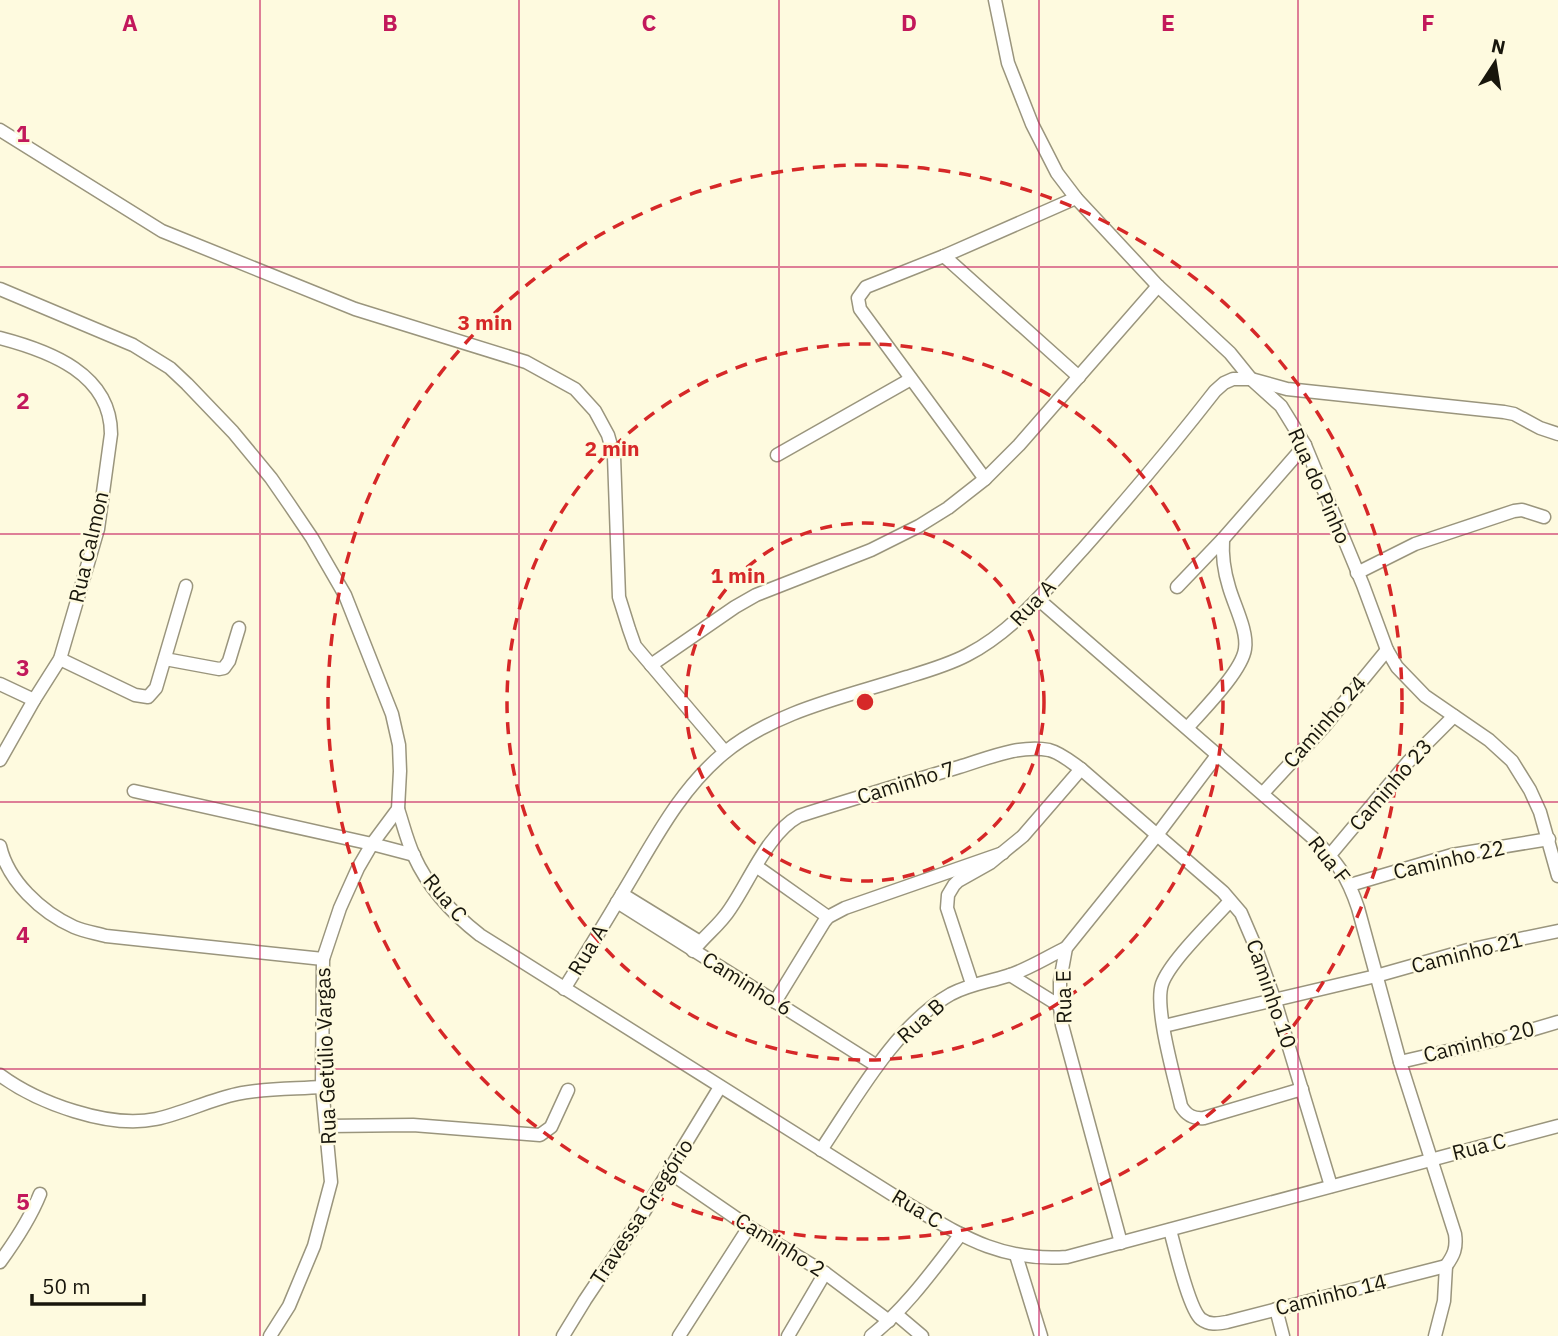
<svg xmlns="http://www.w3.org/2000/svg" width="1558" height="1336" font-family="'IBM Plex Sans',sans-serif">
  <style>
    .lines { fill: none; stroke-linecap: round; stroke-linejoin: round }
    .minor-casing { stroke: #9a957d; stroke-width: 15 }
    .minor { stroke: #fff; stroke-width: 12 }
    .grid { fill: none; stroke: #c2185b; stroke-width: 2; stroke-opacity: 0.55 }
    .ring { fill: none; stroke: #d62828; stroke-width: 3.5; stroke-dasharray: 12 9 }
    .labels { text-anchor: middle; stroke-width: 5; stroke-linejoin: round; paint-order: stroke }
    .street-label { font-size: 21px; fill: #18160c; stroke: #fefadf }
    .grid-label { font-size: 23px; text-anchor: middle; font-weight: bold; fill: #c2185b; stroke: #fefadf; stroke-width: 5; stroke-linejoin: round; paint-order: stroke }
    .centre { fill: #d62828; stroke: #fefadf; stroke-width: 3.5 }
    .ring-label { font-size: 21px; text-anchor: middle; font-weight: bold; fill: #d62828; stroke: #fefadf; stroke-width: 5; stroke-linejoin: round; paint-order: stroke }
  </style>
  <rect width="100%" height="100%" fill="#fefadf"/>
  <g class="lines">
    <g class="minor-casing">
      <g id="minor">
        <path d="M995,0l13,63 24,61 25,49 19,25 82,88 72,67 21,26 30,27 24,39 58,140 24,65 10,17 28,29 64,44 23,21 18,29 10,22 18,64"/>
        <path d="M0,130l162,101 193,78 171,53 49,27 20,22 13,24 6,21 5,141 10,32 6,17 90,106"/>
        <path d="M944,256l135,121"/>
        <path d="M0,289l133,56 37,23 17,16 46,48 38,46 18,26 23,34 33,57 47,119 7,31 1,26 -2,38 -26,35 -14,24 -18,40 -17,51 -1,128 9,95 -17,64 -25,60 -19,30"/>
        <path d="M0,338c50,13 111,36 111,96l-13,95 -38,130 -26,41 -34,60"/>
        <path d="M777,455l134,-76"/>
        <path d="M985,479l-125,-170 -2,-11 8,-11 78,-31 132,-58"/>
        <path d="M1357,573l58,-29 99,-33 8,-1 22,7"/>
        <path d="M1177,587l46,-48 82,-94"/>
        <path d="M1038,599l275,239c24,24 34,37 45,70l42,154 55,172c2,14 -1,21 -9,32"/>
        <path d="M60,659l75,36 13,2 8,-9 30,-102"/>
        <path d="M165,659l54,10 5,-1 5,-7 10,-33"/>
        <path d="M651,665l84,-58 21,-12 115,-45 48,-24 29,-18 37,-29 34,-34 139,-159"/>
        <path d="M0,684l34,16"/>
        <path d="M1188,727c15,-17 54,-56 57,-78 3,-18 -11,-44 -16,-62 -5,-16 -7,-32 -6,-48"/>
        <path d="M134,791l238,53 42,11"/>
        <path d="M1263,793l60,-65 64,-78"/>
        <path d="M398,809c5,15 9,32 16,47 14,31 39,58 66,79l421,265c58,34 96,62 166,57l491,-131"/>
        <path d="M0,846c8,35 41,66 74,81 9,4 21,6 32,9l217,23"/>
        <path d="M1330,855l78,-93 46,-46"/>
        <path d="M756,866l72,51"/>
        <path d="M1350,885l102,-30 97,-16"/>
        <path d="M622,894l78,48"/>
        <path d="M1230,901c-17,19 -60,60 -68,83 -8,24 13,95 19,122 6,10 13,13 23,12l98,-29"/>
        <path d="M617,902l260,164"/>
        <path d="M693,951c11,-15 27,-26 37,-42 20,-29 38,-76 69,-93 53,-17 107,-33 160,-49 27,-8 61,-23 90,-17 12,3 22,12 32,19l142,123 18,21 15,35 19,53 56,185"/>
        <path d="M1010,975l50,31"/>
        <path d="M972,984l-25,-76 1,-13 6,-10 4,-4 32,-18 33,-27 58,-67"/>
        <path d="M564,989c20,-32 39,-63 58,-95 30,-49 56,-103 102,-141 51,-42 121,-56 183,-76 20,-6 41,-12 60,-22 48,-25 80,-67 116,-106 46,-52 90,-104 132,-158l9,-8 9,-4h18l36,10 217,23 10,2 26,14 18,6"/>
        <path d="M775,1002l49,-80 4,-5 17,-9 158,-55"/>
        <path d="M1164,1026l212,-50 92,-26 90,-19"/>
        <path d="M1400,1062l104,-24 54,-16"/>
        <path d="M0,1075c38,28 109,54 156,44 28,-6 53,-19 81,-25 28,-6 57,-5 85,-7"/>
        <path d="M327,1126l86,-1 127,10 11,-8 17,-37"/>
        <path d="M821,1150c35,-52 75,-125 130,-156 19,-10 37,-12 56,-18 20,-6 40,-19 59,-28"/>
        <path d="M669,1172l80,55 76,46 64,48"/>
        <path d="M1170,1230c5,18 19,79 31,89 8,6 16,5 26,3l219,-56"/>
        <path d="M1121,1243l-59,-218 -2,-19v-25l6,-33 91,-113 61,-81"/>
        <path d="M1016,1255l25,81"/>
        <path d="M0,1262c16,-22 30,-43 40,-68"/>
        <path d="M1276,1309l7,27"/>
        <path d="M896,1314l26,22"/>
        <path d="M563,1336l22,-36 57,-85 78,-128"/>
        <path d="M679,1336l70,-109"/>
        <path d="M788,1336l37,-63"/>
        <path d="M871,1336c36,-29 62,-66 90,-102"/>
        <path d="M1435,1336l9,-35 2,-35"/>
      </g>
    </g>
    <use href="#minor" class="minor"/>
  </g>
  <path class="grid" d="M260,0v1336M519,0v1336M779,0v1336M1039,0v1336M1298,0v1336M0,267h1558M0,534h1558M0,802h1558M0,1069h1558"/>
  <g class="ring">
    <circle cx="865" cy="702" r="179"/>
    <circle cx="865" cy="702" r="358"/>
    <circle cx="865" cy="702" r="537"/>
  </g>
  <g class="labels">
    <g class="street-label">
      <text transform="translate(1319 486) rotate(66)" y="7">Rua do Pinho</text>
      <text transform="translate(89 547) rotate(-77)" y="7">Rua Calmon</text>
      <text transform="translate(1033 603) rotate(-46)" y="7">Rua A</text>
      <text transform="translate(1325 722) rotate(-49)" y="7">Caminho 24</text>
      <text transform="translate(906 783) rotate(-17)" y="7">Caminho 7</text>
      <text transform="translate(1391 785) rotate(-49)" y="7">Caminho 23</text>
      <text transform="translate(1329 860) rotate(52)" y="7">Rua F</text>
      <text transform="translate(1449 860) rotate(-13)" y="7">Caminho 22</text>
      <text transform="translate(445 898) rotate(50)" y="7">Rua C</text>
      <text transform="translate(588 950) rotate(-59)" y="7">Rua A</text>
      <text transform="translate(1467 953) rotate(-14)" y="7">Caminho 21</text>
      <text transform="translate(747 984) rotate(32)" y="7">Caminho 6</text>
      <text transform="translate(1271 994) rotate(71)" y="7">Caminho 10</text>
      <text transform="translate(1064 997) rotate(-91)" y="7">Rua E</text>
      <text transform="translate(921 1021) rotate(-42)" y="7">Rua B</text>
      <text transform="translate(1479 1042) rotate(-14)" y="7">Caminho 20</text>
      <text transform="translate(326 1056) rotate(-92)" y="7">Rua Getúlio Vargas</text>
      <text transform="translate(1479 1147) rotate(-14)" y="7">Rua C</text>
      <text transform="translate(917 1209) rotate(31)" y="7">Rua C</text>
      <text transform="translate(642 1212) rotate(-57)" y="7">Travessa Gregório</text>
      <text transform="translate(780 1245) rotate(32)" y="7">Caminho 2</text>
      <text transform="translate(1331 1295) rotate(-14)" y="7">Caminho 14</text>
    </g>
  </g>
  <g class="grid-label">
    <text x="130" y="31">A</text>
    <text x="390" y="31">B</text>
    <text x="649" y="31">C</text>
    <text x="909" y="31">D</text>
    <text x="1168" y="31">E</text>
    <text x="1428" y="31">F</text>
    <text x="23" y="142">1</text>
    <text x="23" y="409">2</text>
    <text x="23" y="676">3</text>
    <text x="23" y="943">4</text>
    <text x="23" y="1210">5</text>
  </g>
  <circle cx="865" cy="702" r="10" class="centre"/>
  <g class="ring-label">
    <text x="485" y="330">3 min</text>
    <text x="612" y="456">2 min</text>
    <text x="738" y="583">1 min</text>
  </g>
  <g transform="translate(1495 63) rotate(12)" stroke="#fefadf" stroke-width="5" paint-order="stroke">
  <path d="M0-5L12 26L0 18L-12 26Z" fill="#18160c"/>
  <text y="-10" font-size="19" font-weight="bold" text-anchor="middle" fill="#18160c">N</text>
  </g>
  <path d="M32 1294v10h112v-10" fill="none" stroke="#18160c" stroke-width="3.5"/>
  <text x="42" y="1294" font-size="21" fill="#18160c" stroke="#fefadf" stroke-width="5" paint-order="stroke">50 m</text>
</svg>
